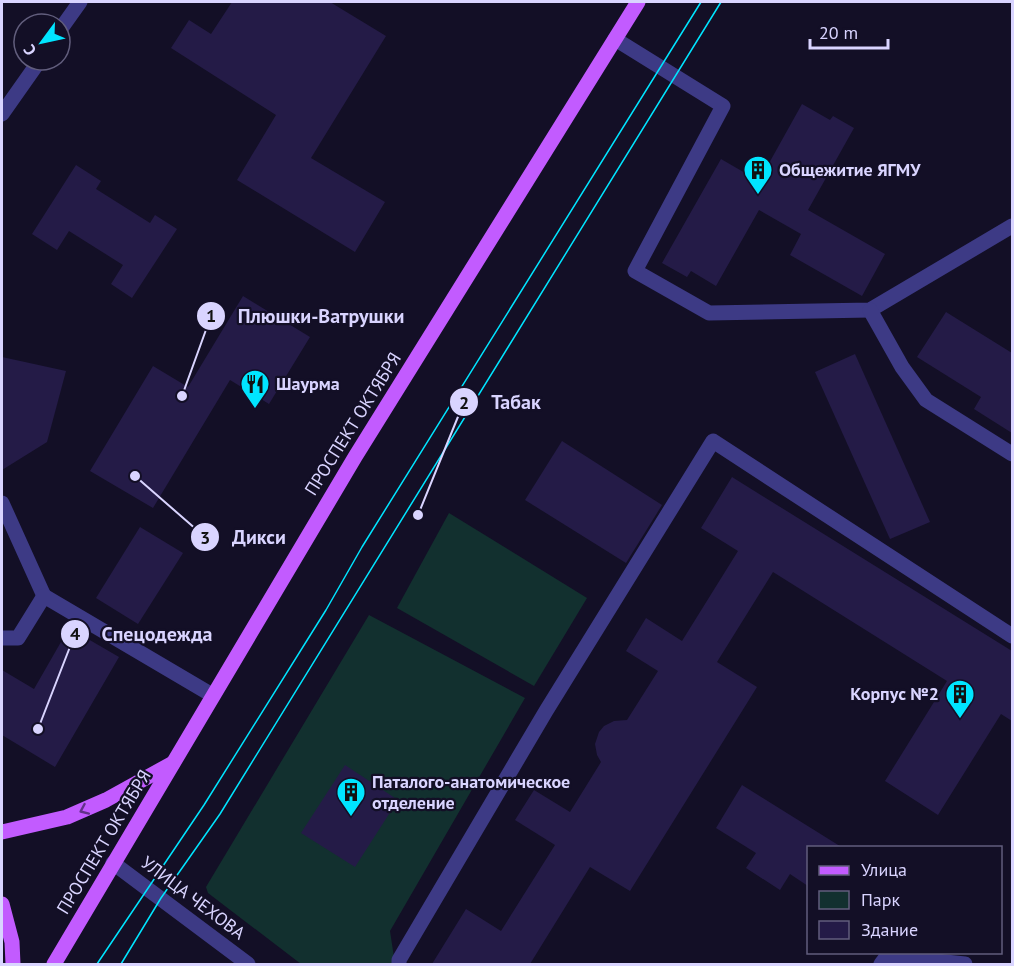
<svg xmlns="http://www.w3.org/2000/svg" width="1014" height="966" font-family="'PT Sans',sans-serif">
  <style>
    .green { fill: #12302f }
    .building { fill: #241b47 }
    .lines { fill: none; stroke-linecap: round; stroke-linejoin: round }
    .minor { stroke: #3d3a85; stroke-width: 15 }
    .major { stroke: #c25bff; stroke-width: 15 }
    .tram { stroke: #00e5ff; stroke-width: 1.5 }
    .oneway { stroke: #623188 }
    .labels { text-anchor: middle; stroke-width: 4.5; stroke-linejoin: round; paint-order: stroke }
    .poi-label { font-size: 18px; font-weight: bold; fill: #d9d4ff; stroke: #130f26; text-anchor: start }
    .street-label { font-size: 18px; fill: #d9d4ff; stroke: #130f26 }
    .leader { fill: none; stroke: #d9d4ff; stroke-width: 2 }
    .callout-dot { fill: #d9d4ff; stroke: #130f26; stroke-width: 2 }
    .mark-label { font-size: 18px; text-anchor: middle; font-weight: bold; fill: #111 }
    .callout-label { font-size: 20px; text-anchor: middle; font-weight: bold; fill: #d9d4ff; stroke: #130f26; stroke-width: 4.5; stroke-linejoin: round; paint-order: stroke }
  </style>
  <rect width="100%" height="100%" fill="#130f26"/>
  <g class="green">
    <path d="M449,513l138,85 -53,88 -137,-78z"/>
    <path d="M369,615l156,83 -135,233 5,33h-94l-93,-71 -2,-6z"/>
  </g>
  <g class="building">
    <path d="M232,2h98l56,34 -75,122 74,44 -30,50 -118,-72 39,-65 -105,-67 18,-28 22,14z"/>
    <path d="M802,104l28,16 3,-4 21,12 -46,82 77,44 -23,42 -72,-41 11,-21 -42,-24 -43,76 -25,-15 -4,6 -25,-14 59,-104 38,22z"/>
    <path d="M76,165l25,16 -5,8 54,34 5,-8 22,14 -45,69 -21,-14 12,-19 -54,-34 -12,19 -25,-16z"/>
    <path d="M243,296l67,41 -41,67 -39,-24 -77,128 -63,-37 63,-105 35,21z"/>
    <path d="M946,312l66,41v80l-38,-24 7,-12 -64,-40z"/>
    <path d="M855,354l75,168 -40,17 -75,-167z"/>
    <path d="M2,357l64,14 -19,71 -45,28z"/>
    <path d="M562,441l100,64 -36,58 -101,-63z"/>
    <path d="M732,477l280,174v70l-11,-7 -63,101 -53,-34 62,-100 -174,-109 -56,90 40,25 -127,204 -40,-24 -60,97h-98l34,-55 35,22 54,-86 -40,-25 19,-30 36,22 31,-50 -4,-7 -2,-11 4,-12 5,-6 10,-5 13,-1 31,-49 -32,-20 20,-33 36,23 56,-90 -37,-23z"/>
    <path d="M140,527l43,26 -45,71 -42,-26z"/>
    <path d="M69,628l50,29 -64,110 -53,-32v-65l32,19z"/>
    <path d="M345,765l53,35 -43,67 -54,-34z"/>
    <path d="M742,785l101,63h-35v38l-18,-12 -10,16 -34,-22 10,-15 -40,-25z"/>
  </g>
  <g class="lines">
    <g class="minor">
      <path d="M60,30l20,-28"/>
      <path d="M615,39l108,67 -88,165 74,42 161,-3 142,-84"/>
      <path d="M2,114l38,-54"/>
      <path d="M870,310l32,57 24,33 86,54"/>
      <path d="M2,503l42,93"/>
      <path d="M2,638h16l26,-42 168,99"/>
      <path d="M113,863l135,101"/>
      <path d="M399,964v-4l147,-249 167,-270 299,195"/>
      <path d="M881,964l6,-8 78,8"/>
    </g>
    <g class="major">
      <path d="M2,832l65,-15 39,-17 67,-37"/>
      <path d="M2,904l10,38 1,22"/>
      <path d="M54,964l301,-507 283,-455"/>
    </g>
    <g class="tram">
      <path d="M97,964l107,-159 122,-195 36,-63 339,-545"/>
      <path d="M121,964l40,-66 59,-84 501,-812"/>
    </g>
  </g>
  <defs><path id="oneway-chevron" d="M-2-3.5L2.5 0L-2 3.5" fill="none" stroke-width="1.6" stroke-linecap="round" stroke-linejoin="round" transform="scale(1.5)"/></defs>
  <use class="oneway" href="#oneway-chevron" transform="translate(84 810) rotate(156)"/>
  <defs>
    <g id="building-pin" transform="scale(1.5)"><path d="M0 17L-7.5 6A9.5 9.5 0 1 1 7.5 6Z" fill="#00e5ff" stroke="#130f26"/><path d="M-4-6H4V6H1V3H-1V6H-4ZM-2.5-4.3h1.7v1.8h-1.7ZM.8-4.3h1.7v1.8H.8ZM-2.5-1h1.7V.8h-1.7ZM.8-1h1.7V.8H.8Z" fill="#111"/></g>
    <g id="restaurant-pin" transform="scale(1.5)"><path d="M0 17L-7.5 6A9.5 9.5 0 1 1 7.5 6Z" fill="#00e5ff" stroke="#130f26"/><path d="M-5-6h1v4h1v-4h1v4h1v-4h1v5L-1.5 .5V6h-2V.5L-5-1ZM5-6V6H3V1.5H1.5Q1.5-4 5-6Z" fill="#111"/></g>
  </defs>
  <g fill-rule="evenodd">
    <use href="#building-pin" x="758" y="170"/>
    <use href="#restaurant-pin" x="255" y="384"/>
    <use href="#building-pin" x="960" y="694"/>
    <use href="#building-pin" x="351" y="792"/>
  </g>
  <g class="labels">
    <g class="poi-label">
      <text x="779" y="176">Общежитие ЯГМУ</text>
      <text x="276" y="390">Шаурма</text>
      <text x="939" y="700" text-anchor="end">Корпус №2</text>
      <text x="372" y="788">Паталого-анатомическое<tspan x="372" dy="21">отделение</tspan></text>
    </g>
    <g class="street-label">
      <text transform="translate(353 424) rotate(-58)" y="6">ПРОСПЕКТ ОКТЯБРЯ</text>
      <text transform="translate(104 842) rotate(-59)" y="6">ПРОСПЕКТ ОКТЯБРЯ</text>
      <text transform="translate(193 898) rotate(37)" y="6">УЛИЦА ЧЕХОВА</text>
    </g>
  </g>
  <path class="leader" d="M182 396L211 316M418 515L464 402M135 476L205 537M38 729L75 634"/>
  <g class="callout-dot">
    <circle cx="182" cy="396" r="6"/>
    <circle cx="418" cy="515" r="6"/>
    <circle cx="135" cy="476" r="6"/>
    <circle cx="38" cy="729" r="6"/>
    <circle cx="211" cy="316" r="15"/>
    <circle cx="464" cy="402" r="15"/>
    <circle cx="205" cy="537" r="15"/>
    <circle cx="75" cy="634" r="15"/>
  </g>
  <g class="mark-label">
    <text x="211" y="322">1</text>
    <text x="464" y="409">2</text>
    <text x="205" y="544">3</text>
    <text x="75" y="640">4</text>
  </g>
  <g class="callout-label">
    <text x="321" y="323">Плюшки-Ватрушки</text>
    <text x="516" y="409">Табак</text>
    <text x="259" y="544">Дикси</text>
    <text x="157" y="641">Спецодежда</text>
  </g>
  <rect width="1014" height="966" fill="none" stroke="#d9d4ff" stroke-width="6"/>
  <rect x="807" y="846" width="195" height="108" fill="#130f26" stroke="#625e7d" stroke-width="1.5"/>
  <rect x="819" y="866" width="30" height="9" fill="#c25bff" stroke="#625e7d" stroke-width="1.5"/>
  <text x="861" y="876" font-size="18" fill="#d9d4ff">Улица</text>
  <rect x="819" y="891" width="30" height="18" fill="#12302f" stroke="#625e7d" stroke-width="1.5"/>
  <text x="861" y="906" font-size="18" fill="#d9d4ff">Парк</text>
  <rect x="819" y="921" width="30" height="18" fill="#241b47" stroke="#625e7d" stroke-width="1.5"/>
  <text x="861" y="936" font-size="18" fill="#d9d4ff">Здание</text>
  <g transform="translate(42 42) rotate(237)"><circle r="28" fill="#130f26" stroke="#625e7d" stroke-width="1.5"/>
  <path d="M0-4.5L10 22L0 15L-10 22Z" fill="#00e5ff"/>
  <text y="-9" font-size="16" font-weight="bold" text-anchor="middle" fill="#d9d4ff">С</text>
  </g>
  <path d="M810 39v9h78v-9" fill="none" stroke="#d9d4ff" stroke-width="3"/>
  <text x="819" y="39" font-size="18" fill="#d9d4ff" stroke="#130f26" stroke-width="4.5" paint-order="stroke">20 m</text>
</svg>
